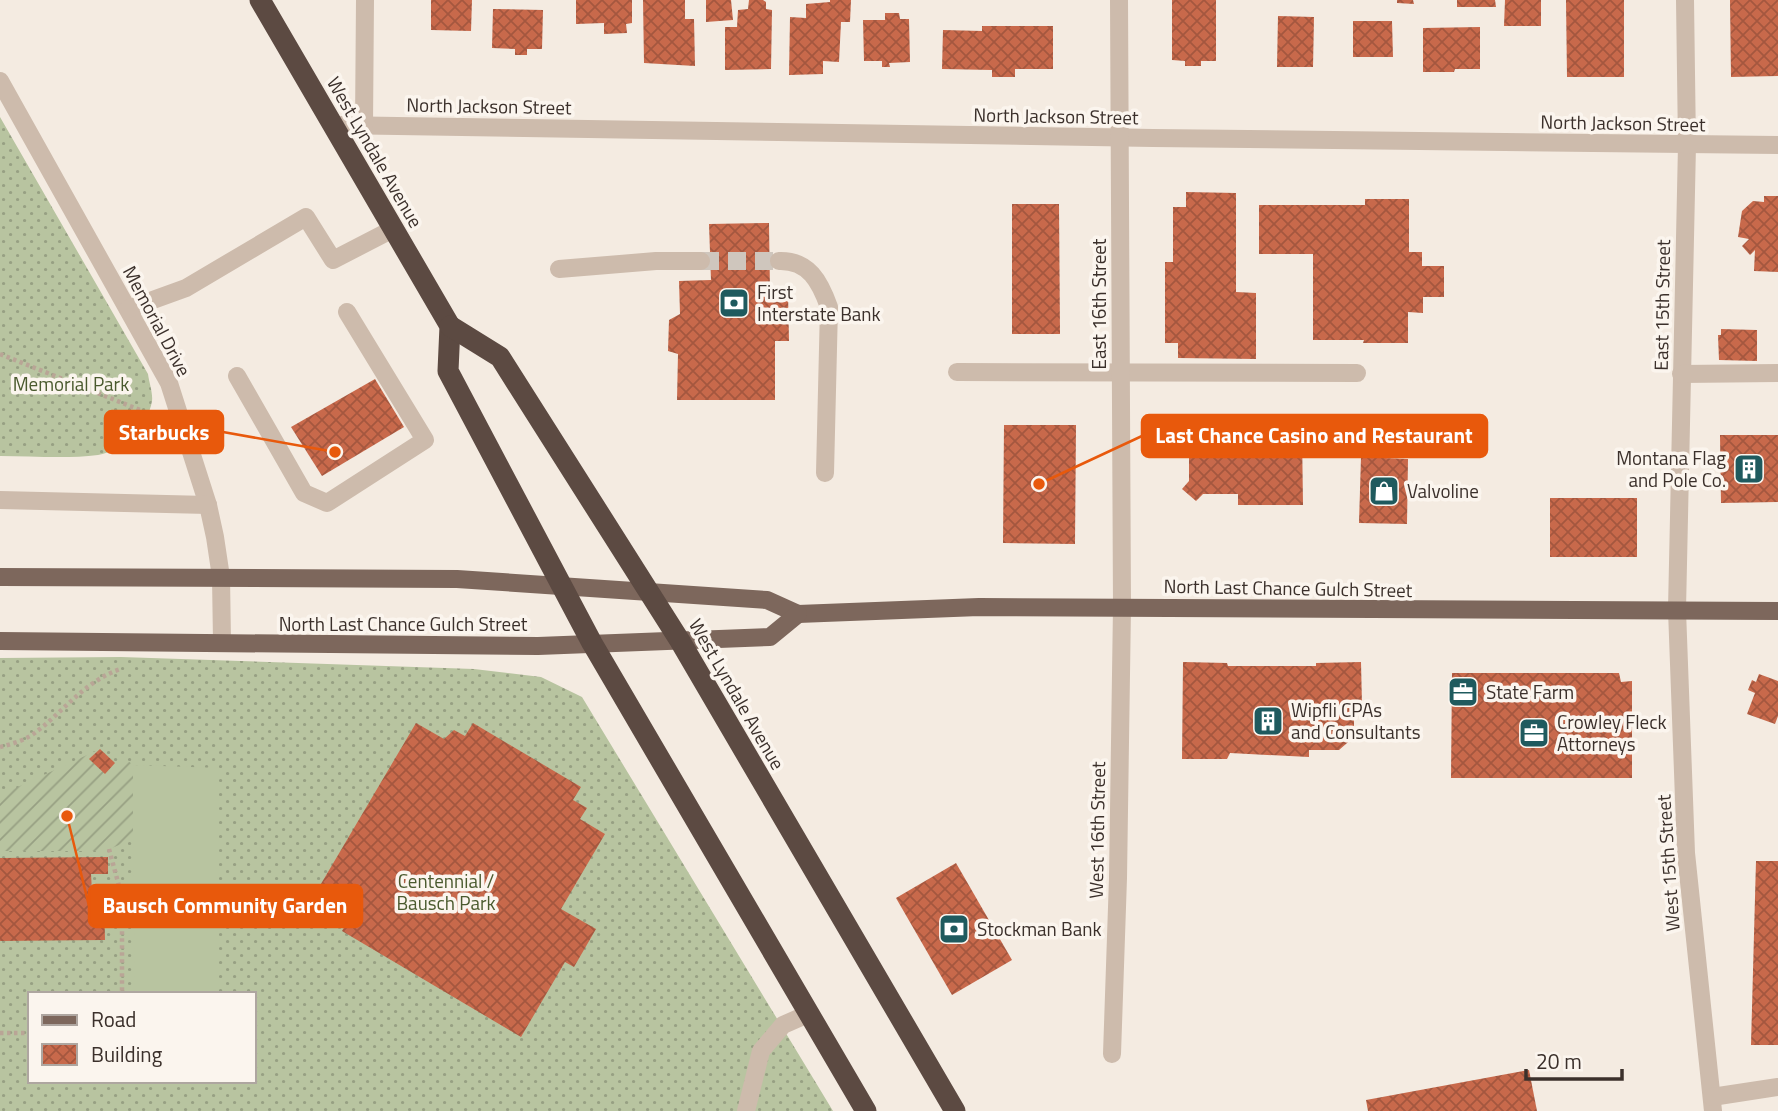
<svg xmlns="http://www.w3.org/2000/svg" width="1778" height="1111" font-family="'Titillium Web',sans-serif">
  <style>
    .grass { fill: url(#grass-dots); fill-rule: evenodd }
    .garden { fill: url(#garden-furrows) }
    .pitch { fill: #b8c4a0 }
    .building { fill: url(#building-cross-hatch) }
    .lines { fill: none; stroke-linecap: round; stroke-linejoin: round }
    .minor-tunnel { stroke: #cfc6bd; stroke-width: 18; stroke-dasharray: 18 9; stroke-linecap: butt }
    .path { stroke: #b9a596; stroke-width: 4.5; stroke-dasharray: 3.5 3.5; stroke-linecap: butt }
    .minor { stroke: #cdbbac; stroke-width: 18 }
    .major { stroke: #7d675c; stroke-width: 18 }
    .highway { stroke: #5c4a42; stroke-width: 21 }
    .labels { text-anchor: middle; stroke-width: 7; stroke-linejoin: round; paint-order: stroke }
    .street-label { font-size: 19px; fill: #3b302b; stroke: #fbf5ee }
    .poi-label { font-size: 19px; fill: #3b302b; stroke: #fbf5ee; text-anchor: start }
    .park-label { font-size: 19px; fill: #4a5a2e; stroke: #fbf5ee }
    .leader { fill: none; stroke: #e8590c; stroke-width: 2.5 }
    .callout-dot { fill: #e8590c; stroke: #fbf5ee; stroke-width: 2.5 }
    .callout { fill: #e8590c; stroke: #e8590c; stroke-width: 2.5 }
    .callout-label { font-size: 21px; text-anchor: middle; font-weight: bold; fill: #fff }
  </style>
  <defs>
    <pattern id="grass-dots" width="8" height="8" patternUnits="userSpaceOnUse" patternTransform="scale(1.75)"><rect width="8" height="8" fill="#b8c4a0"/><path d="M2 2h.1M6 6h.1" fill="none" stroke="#97a083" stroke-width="1.8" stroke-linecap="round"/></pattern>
    <pattern id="garden-furrows" width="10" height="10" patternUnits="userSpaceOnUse" patternTransform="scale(1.75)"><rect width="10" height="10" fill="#b8c4a0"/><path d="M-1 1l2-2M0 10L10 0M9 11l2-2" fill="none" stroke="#97a083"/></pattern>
    <pattern id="building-cross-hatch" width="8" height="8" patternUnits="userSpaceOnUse" patternTransform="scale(1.75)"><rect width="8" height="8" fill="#c8694b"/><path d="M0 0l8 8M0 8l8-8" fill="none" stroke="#a4573f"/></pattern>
  </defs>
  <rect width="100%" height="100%" fill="#f4ebe1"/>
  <g class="grass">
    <path d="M0,117l148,257c1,8 5,19 4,27 -4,25 -29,50 -54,54 -31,4 -67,1 -98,1z"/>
    <path d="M121,657l353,12 67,8 41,20 251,414h-833v-453zM30,994h224v87h-224z"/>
  </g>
  <path class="garden" d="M100,749l15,14 11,-4 7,6v74l-28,12h-105v-59h7z"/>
  <path class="pitch" d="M133,765l86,3v226h-84z"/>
  <g class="building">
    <path d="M431,0h41l-1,31 -40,-1z"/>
    <path d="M576,0h56v23l-6,1 1,9 -23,1v-11l-28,1z"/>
    <path d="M643,0h42v19h9l1,47 -51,-3z"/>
    <path d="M706,0h25l2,20 -27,2z"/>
    <path d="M749,0h14l3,2v7l6,1 -1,59 -46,1v-43h12l1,-17 10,-1z"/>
    <path d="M830,0h21l-1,22h-9l-2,40 -16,-1v13l-34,1 1,-58 16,1v-14l24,-2z"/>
    <path d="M1172,0h44v61h-15v5h-16v-5l-13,-1z"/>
    <path d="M1397,0h16l1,4 -17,-1z"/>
    <path d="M1457,0h38l1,7h-39z"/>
    <path d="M1505,0h36v26h-37z"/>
    <path d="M1566,0h58v77h-57z"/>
    <path d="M1730,0h48v76l-47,1z"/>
    <path d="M493,9l50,1 -1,39h-15v6h-12v-6l-23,-1z"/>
    <path d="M885,13h14l1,6h9l1,43 -21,1 1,4h-8v-6h-18l-1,-41h22z"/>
    <path d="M1278,16l36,1 -1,50h-36z"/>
    <path d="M1353,21h39l1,36h-40z"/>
    <path d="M982,26h71v43h-38v8h-23v-7l-50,-1 1,-39 39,1z"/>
    <path d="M1480,27v42h-25l-1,3h-31v-44z"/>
    <path d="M1186,192l50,1v99l20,1v66l-78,-1v-15h-13v-81h8v-55h13z"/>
    <path d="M1764,196h14v76l-24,-1 1,-21 -5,5 -8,-9 7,-7 -11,-2 4,-26 11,-10 11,1z"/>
    <path d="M1365,199h44v53h13v14h22v31h-21v16l-15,-1v31h-45l1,-3h-51v-86h-54v-49h106z"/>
    <path d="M1012,204h47l1,130h-48z"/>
    <path d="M769,223l1,69h18l1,49h-14v59h-98l1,-46 -10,-3 1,-31 11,-6 -1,-33 32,-1 -2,-56z"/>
    <path d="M1721,329l36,1v31l-38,-1 -1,-25h3z"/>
    <path d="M375,379l29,48 -82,49 -31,-49z"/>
    <path d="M1004,425h72l-1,119 -72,-1z"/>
    <path d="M1189,432h113l1,73h-65v-11h-35l-7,7 -14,-12 7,-8z"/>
    <path d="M1720,435h58v67l-57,1z"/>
    <path d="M1361,457l47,2 -1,65 -48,-1z"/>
    <rect x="1550" y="498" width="87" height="59"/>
    <path d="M1183,662l44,1 1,3h88v-3l45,-1 1,43 -8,-2v34l-15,13h-30v7l-79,-4 -3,6h-45z"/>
    <path d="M1452,673h167l2,9 11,-1v97h-181z"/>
    <path d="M1759,674l19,7v35l-3,8 -28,-10 8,-21 -7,-3 4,-10 4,2z"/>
    <path d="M416,723l28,16 10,-9 11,6 8,-13 108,64 -8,13 14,8 -7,11 25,15 -44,75 35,20 -22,38 -9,-5 -44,75 -179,-106 9,-16 -36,-21z"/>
    <path d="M100,749l15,14 -10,11 -16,-15z"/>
    <path d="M108,857v17h-17l1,17 12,1 1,48 -105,1v-83z"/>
    <path d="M1756,861h22v184h-27z"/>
    <path d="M956,863l56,97 -60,35 -56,-97z"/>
    <path d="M1529,1070l8,41h-169l-2,-11z"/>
  </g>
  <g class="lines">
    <path class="minor-tunnel" d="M701,261h78"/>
    <g class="path">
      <path d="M0,354l140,56"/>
      <path d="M0,747c12,-3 26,-7 36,-15 28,-21 50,-52 85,-63"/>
      <path d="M109,849l13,48v97"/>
      <path d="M0,1033h30"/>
    </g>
    <g class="minor">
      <path d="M1685,0l2,145 -10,465 9,243 27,258"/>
      <path d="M0,81l169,302 39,122 7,32 6,40 1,65"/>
      <path d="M333,125l820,13 625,7"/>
      <path d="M364,125l1,-125"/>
      <path d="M779,261c30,-1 41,21 50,46l-4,166"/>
      <path d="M559,269l97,-8h45"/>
      <path d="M128,309l58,-21 120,-71 27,43 60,-31"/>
      <path d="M957,372l400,1"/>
      <path d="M1681,374l97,-1"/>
      <path d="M237,376l67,117 23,10 98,-63 -78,-128"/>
      <path d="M0,500l208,5"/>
      <path d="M1112,1054l6,-176 4,-271 -3,-607"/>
      <path d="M1712,1097l66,-10"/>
      <path d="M746,1111l15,-60 22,-26 25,-11"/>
    </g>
    <g class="major">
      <path d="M0,577l457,2 310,21 31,14 181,-7 799,4"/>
      <path d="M0,641l538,5 232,-9 28,-23"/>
    </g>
    <g class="highway">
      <path d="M260,0l190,326 -2,45 144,272 274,468"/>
      <path d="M450,326l50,31 180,284 275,470"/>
    </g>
  </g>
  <defs>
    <g id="bank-square" transform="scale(1.575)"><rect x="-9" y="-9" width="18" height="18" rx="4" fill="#1f5a5e" stroke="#fbf5ee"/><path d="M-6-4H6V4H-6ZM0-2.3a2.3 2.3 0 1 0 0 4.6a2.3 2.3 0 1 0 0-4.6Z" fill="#fff"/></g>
    <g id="building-square" transform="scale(1.575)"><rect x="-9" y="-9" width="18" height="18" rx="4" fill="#1f5a5e" stroke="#fbf5ee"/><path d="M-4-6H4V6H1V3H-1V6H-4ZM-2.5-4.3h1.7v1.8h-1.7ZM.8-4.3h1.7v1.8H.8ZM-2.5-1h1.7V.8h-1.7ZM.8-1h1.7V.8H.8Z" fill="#fff"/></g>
    <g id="shop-square" transform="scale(1.575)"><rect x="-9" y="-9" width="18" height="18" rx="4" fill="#1f5a5e" stroke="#fbf5ee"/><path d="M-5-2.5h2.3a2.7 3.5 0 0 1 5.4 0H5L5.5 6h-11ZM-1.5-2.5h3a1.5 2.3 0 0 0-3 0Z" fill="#fff"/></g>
    <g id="office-square" transform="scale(1.575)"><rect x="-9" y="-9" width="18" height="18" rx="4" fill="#1f5a5e" stroke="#fbf5ee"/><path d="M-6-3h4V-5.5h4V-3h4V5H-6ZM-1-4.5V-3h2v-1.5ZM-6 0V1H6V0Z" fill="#fff"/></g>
  </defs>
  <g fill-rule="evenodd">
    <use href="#bank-square" x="734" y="303"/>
    <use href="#building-square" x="1749" y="469"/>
    <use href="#shop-square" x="1384" y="491"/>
    <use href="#office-square" x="1463" y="692"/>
    <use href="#building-square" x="1268" y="721"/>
    <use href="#office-square" x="1534" y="733"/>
    <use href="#bank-square" x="954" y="929"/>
  </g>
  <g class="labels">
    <g class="street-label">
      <text transform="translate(489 106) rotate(1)" y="7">North Jackson Street</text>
      <text transform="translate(1056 116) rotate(1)" y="7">North Jackson Street</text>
      <text transform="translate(1623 123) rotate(1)" y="7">North Jackson Street</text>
      <text transform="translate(375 152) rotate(60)" y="7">West Lyndale Avenue</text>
      <text transform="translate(1099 304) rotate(-90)" y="7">East 16th Street</text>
      <text transform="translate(1662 305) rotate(-89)" y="7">East 15th Street</text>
      <text transform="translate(157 321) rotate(62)" y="7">Memorial Drive</text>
      <text transform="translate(1288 588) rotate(1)" y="7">North Last Chance Gulch Street</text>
      <text x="403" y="631">North Last Chance Gulch Street</text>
      <text transform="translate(737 694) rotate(60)" y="7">West Lyndale Avenue</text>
      <text transform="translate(1097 830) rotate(-89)" y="7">West 16th Street</text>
      <text transform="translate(1668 863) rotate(-94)" y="7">West 15th Street</text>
    </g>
    <g class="poi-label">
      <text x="757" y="299">First<tspan x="757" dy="22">Interstate Bank</tspan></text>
      <text x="1726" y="465" text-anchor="end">Montana Flag<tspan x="1726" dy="22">and Pole Co.</tspan></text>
      <text x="1407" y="498">Valvoline</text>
      <text x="1486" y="699">State Farm</text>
      <text x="1291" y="717">Wipfli CPAs<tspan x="1291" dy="22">and Consultants</tspan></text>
      <text x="1557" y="729">Crowley Fleck<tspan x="1557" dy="22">Attorneys</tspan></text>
      <text x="977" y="936">Stockman Bank</text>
    </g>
    <g class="park-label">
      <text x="71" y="391">Memorial Park</text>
      <text x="446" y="888">Centennial /<tspan x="446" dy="22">Bausch Park</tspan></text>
    </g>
  </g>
  <path class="leader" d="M335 452L223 432M1039 484L1142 436M67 816L89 906"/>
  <g class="callout-dot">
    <circle cx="335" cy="452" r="7"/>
    <circle cx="1039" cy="484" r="7"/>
    <circle cx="67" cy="816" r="7"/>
  </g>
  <g class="callout">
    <rect x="105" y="411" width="118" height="42" rx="7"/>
    <rect x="1142" y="415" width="345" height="42" rx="7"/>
    <rect x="89" y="885" width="273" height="42" rx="7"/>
  </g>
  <g class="callout-label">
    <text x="164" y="440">Starbucks</text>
    <text x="1314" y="443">Last Chance Casino and Restaurant</text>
    <text x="225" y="913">Bausch Community Garden</text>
  </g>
  <rect x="28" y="992" width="228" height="91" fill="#fbf5ee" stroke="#aea6a0" stroke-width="2"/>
  <rect x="42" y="1015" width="35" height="10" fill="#7d675c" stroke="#aea6a0" stroke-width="2"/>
  <text x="91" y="1027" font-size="21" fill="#3b302b">Road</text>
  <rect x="42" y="1044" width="35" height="21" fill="url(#building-cross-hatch)" stroke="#aea6a0" stroke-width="2"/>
  <text x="91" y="1062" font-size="21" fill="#3b302b">Building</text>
  <path d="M1526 1069v10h96v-10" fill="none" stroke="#3b302b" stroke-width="3.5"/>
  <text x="1536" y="1069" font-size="21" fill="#3b302b" stroke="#fbf5ee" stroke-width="5" paint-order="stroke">20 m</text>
</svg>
